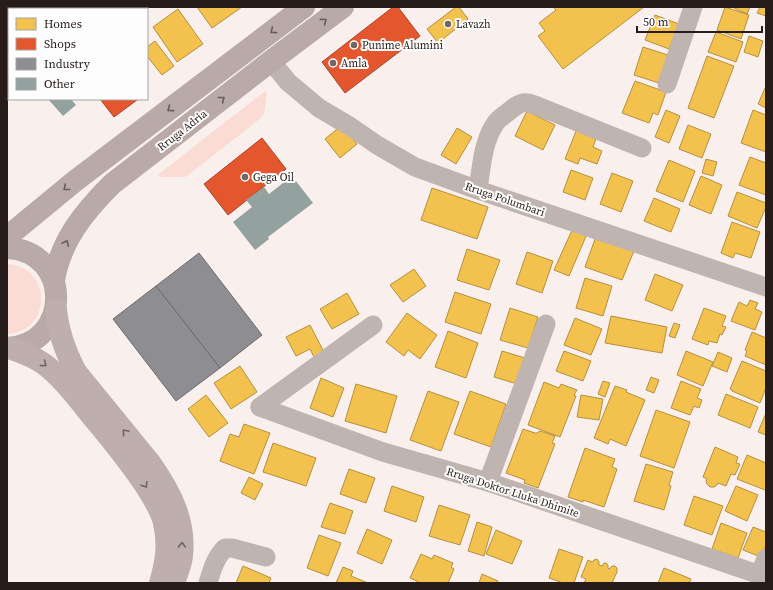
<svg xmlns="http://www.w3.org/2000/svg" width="773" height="590" font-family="'Source Serif 4',serif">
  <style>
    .green { fill: #fbdcd4 }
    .homes { fill: #f2c14e; stroke: #b5903e }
    .shops { fill: #e4572e; stroke: #ab4528 }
    .industry { fill: #8d8d92; stroke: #6e6b6e }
    .building { fill: #93a29f }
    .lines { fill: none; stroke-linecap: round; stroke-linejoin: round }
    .minor { stroke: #c0b4b1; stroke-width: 19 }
    .major { stroke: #b9aaa7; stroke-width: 22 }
    .highway { stroke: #beafac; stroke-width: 22 }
    .oneway { stroke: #695c59 }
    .oneway2 { stroke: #726663 }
    .poi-dot { fill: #706664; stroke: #fdfdfd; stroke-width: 1.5 }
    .labels { text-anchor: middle; stroke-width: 4; stroke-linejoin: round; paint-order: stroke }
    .poi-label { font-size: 11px; fill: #271c1a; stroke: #fdfdfd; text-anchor: start }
    .street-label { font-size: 11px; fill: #271c1a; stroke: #fdfdfd }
  </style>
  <rect width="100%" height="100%" fill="#f9f0ed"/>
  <g class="green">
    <path d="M41,7h42l-3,2h-41z"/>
    <path d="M265,91l2,3 -3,19 -3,5 -74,58 -2,1h-26l-1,-1 1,-2z"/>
    <path d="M7,264c48,4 43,69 0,70z"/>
  </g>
  <g class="homes">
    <path d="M197,7h45l-30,21z"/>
    <path d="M456,7h3l9,12 -30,24 -11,-14z"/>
    <path d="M553,7h91l-81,62 -25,-33 7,-5 -6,-8 17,-13z"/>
    <path d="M725,7l24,8 -8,24 -24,-9z"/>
    <path d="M732,7h18l-3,7z"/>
    <path d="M760,7h6v9l-9,-3z"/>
    <path d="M178,9l25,35 -26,18 -24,-35z"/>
    <path d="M655,15l24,9 -10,25 -24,-9z"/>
    <path d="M716,32l27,10 -7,20 -28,-10z"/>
    <path d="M749,36l14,5 -5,16 -14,-5z"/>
    <path d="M155,41l19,25 -12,9 -15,-19v-9z"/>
    <path d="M643,47l25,8 -9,28 -25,-8z"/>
    <path d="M707,56l27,10 -20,52 -26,-10z"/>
    <path d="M635,81l31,11 -8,23 -5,-2 -4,10 -27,-10z"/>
    <path d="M766,86v22l-8,-4z"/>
    <path d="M666,110l14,6 -11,27 -14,-6z"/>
    <path d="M753,110l13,5v37l-25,-9z"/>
    <path d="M527,111l28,14 -12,25 -28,-14z"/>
    <path d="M342,125l15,19 -17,14 -15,-19z"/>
    <path d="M688,125l23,9 -9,24 -23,-9z"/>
    <path d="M578,126l20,7 -5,14 9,4 -5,13 -17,-6 -2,6 -13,-5z"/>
    <path d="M457,128l15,9 -16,27 -15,-9z"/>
    <path d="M750,157l16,6v32l-27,-10z"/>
    <path d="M706,159l11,3 -4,14 -11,-3z"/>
    <path d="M669,160l26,11 -12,31 -27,-11z"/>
    <path d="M571,170l22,8 -8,22 -22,-8z"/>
    <path d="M612,173l21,8 -12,31 -21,-8z"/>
    <path d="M701,176l21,9 -11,29 -22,-9z"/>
    <path d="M432,188l56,19 -11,32 -56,-19z"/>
    <path d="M737,192l29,11v4l-9,21 -29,-12z"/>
    <path d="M654,198l26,11 -9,23 -27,-11z"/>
    <path d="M732,222l28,10 -9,26 -16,-5 -2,5 -12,-5z"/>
    <path d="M573,228l14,6 -18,42 -15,-6z"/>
    <path d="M595,239l39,12 -12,29 -37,-13z"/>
    <path d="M467,249l33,11 -11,30 -32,-10z"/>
    <path d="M527,252l26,9 -11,32 -26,-9z"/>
    <path d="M414,269l12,17 -23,16 -13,-17z"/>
    <path d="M655,274l28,11 -11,26 -27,-11z"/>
    <path d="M585,278l27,8 -9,30 -27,-8z"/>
    <path d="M455,292l36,12 -10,30 -36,-12z"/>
    <path d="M347,293l12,21 -27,15 -12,-20z"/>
    <path d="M750,300l8,3 -3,6 7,3 -7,18 -24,-9 8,-19 8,4z"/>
    <path d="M510,308l28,9 -10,31 -28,-8z"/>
    <path d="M704,308l22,8 -4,10 4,1 -4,8 -2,-1 -3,9 -8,-2 -1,4 -16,-6z"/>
    <path d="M407,313l30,22 -17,24 -12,-9 -4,6 -18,-14z"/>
    <path d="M611,316l56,11 -5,26 -57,-10z"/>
    <path d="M575,318l27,11 -11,26 -27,-10z"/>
    <path d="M674,323l6,2 -5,13 -6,-2z"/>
    <path d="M310,325l14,27 -10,5 -4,-8 -14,7 -10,-19z"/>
    <path d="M448,331l30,12 -12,35 -31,-11z"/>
    <path d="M752,332l14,6v27l-21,-9 2,-5 -2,-1z"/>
    <path d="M502,351l23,7 -8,26 -23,-7z"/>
    <path d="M564,351l27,10 -8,20 -27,-10z"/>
    <path d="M686,351l27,11 -10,24 -26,-11z"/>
    <path d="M718,352l14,6 -5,14 -15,-6z"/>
    <path d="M742,361l24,10v17l-6,15 -28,-12v-1l-2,-1z"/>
    <path d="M240,366l17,26 -26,17 -17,-26z"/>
    <path d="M651,377l8,3 -5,13 -8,-3z"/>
    <path d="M321,378l23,10 -11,29 -23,-9z"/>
    <path d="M603,381l7,2 -5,14 -7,-3z"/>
    <path d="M681,381l20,8 -4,9 5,2 -3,8 -5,-2 -4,9 -19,-7z"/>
    <path d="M544,382l15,6 2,-4 16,6 -3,5 2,1 -16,41 -32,-12z"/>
    <path d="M356,384l41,12 -11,37 -41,-12z"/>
    <path d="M615,386l12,4 -1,2 19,8 -19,46 -16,-7 -2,5 -14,-6z"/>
    <path d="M428,391l31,11 -18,49 -31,-11z"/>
    <path d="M470,391l36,13 -15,43 -37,-13z"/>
    <path d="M726,394l32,13 -8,21 -32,-13z"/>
    <path d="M206,395l22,28 -19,14 -21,-28z"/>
    <path d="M581,395l22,4 -4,21 -22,-3z"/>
    <path d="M656,410l34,12 -16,46 -34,-12z"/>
    <path d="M766,413v22l-8,-3z"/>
    <path d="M244,424l26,9 -16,41 -34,-13 10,-27 9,3z"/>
    <path d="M523,429l12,4h2l3,-2 15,5 -3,7 3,1 -17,44 -14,-5 1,-3 -19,-7z"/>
    <path d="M273,443l43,15 -10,28 -43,-14z"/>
    <path d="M715,447l23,10 -2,6 4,1 -5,11 -4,-1 -5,12 -8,-3 -1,2 -3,2h-4l-3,-3 -1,-3 1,-2 -4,-2z"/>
    <path d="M585,448l30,11 -3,8 5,2 -13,38 -21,-7v2l-15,-5z"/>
    <path d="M747,455l19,8v25l-1,2 -28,-11z"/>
    <path d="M646,464l27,8 -4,13 2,1 -7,24 -30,-9z"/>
    <path d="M349,469l26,9 -9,25 -26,-9z"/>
    <path d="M249,477l14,7 -8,16 -14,-7z"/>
    <path d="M392,486l32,11 -8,25 -32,-11z"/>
    <path d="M736,486l22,9 -11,26 -22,-10z"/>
    <path d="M694,496l29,10 -11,29 -28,-10z"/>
    <path d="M330,503l23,8 -8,23 -24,-7z"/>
    <path d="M439,505l31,10 -10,30 -31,-9z"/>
    <path d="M477,522l15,5 -8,29 -16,-5z"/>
    <path d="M721,523l26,10 -9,25 -26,-9z"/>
    <path d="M753,527l13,5v13l-5,12 -18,-7z"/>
    <path d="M367,529l25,11 -10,24 -25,-11z"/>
    <path d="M496,530l26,11 -10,23 -26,-10z"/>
    <path d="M319,535l22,8 -13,33 -21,-8z"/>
    <path d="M559,549l24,8 -9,26h-11l-14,-5z"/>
    <path d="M421,554l11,5 2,-4 19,8 -2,4 3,2 -6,14h-27l-11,-5z"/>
    <path d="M597,559l2,3v3l3,1 2,-3h2l2,2v3l1,1 3,-3h3l2,2v4l-5,11h-28l2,-4 -5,-2 7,-17 4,2 2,-2z"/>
    <path d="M243,566l28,12 -2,5h-33z"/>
    <path d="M343,567l10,4 -2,5 17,7h-32z"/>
    <path d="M664,568l27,11 -2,4h-31z"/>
    <path d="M482,574l16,7 -1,2h-18z"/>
  </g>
  <g class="shops">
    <path d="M393,7h5l22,29 -75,57 -23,-31z"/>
    <path d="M100,99h36l1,1 -23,17z"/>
    <path d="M262,138l24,31 -58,46 -24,-31z"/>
  </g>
  <g class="industry">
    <path d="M199,253l63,82 -42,33 -64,-82z"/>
    <path d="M156,286l64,82 -44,33 -63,-82z"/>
  </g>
  <g class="building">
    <path d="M48,99h23l5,6 -13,11z"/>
    <path d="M292,176l21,27 -45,34 1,2 -14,11 -22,-28 19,-15 -6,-7 18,-13 5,7z"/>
  </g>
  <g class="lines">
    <g class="minor">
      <path d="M271,61l17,21 31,26 32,19 26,18 38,22 63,23 288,97"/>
      <path d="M667,84l26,-77"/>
      <path d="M478,190c3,-21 5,-49 17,-66 3,-5 8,-8 12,-11 15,-12 15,-13 33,-6l102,41"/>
      <path d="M260,407l123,45 105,30 278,95"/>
      <path d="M260,407l113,-82"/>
      <path d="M488,482l58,-158"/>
      <path d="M760,575l6,-17"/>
      <path d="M208,583c4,-13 7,-25 17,-35h7l34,9"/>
    </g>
    <g class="major">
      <path d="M7,237l68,-56 229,-174"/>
      <path d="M7,248c66,3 65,97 0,100"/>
      <path d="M54,280c7,-40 30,-68 58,-96l159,-123 72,-54"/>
    </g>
    <g class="highway">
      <path d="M56,309c2,23 9,42 20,63l75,92c19,27 35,57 31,92 -1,9 -5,18 -8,27"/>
      <path d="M9,348c12,4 24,8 35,16 20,15 36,38 51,56 20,24 39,47 55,73 6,10 12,20 14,30 5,23 2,39 -4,60"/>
    </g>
  </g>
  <defs><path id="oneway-chevron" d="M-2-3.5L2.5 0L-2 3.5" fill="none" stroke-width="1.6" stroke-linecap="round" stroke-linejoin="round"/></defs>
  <g class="oneway">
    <use href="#oneway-chevron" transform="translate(324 21) rotate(-37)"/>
    <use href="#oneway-chevron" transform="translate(273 31) rotate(143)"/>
    <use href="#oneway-chevron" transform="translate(222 99) rotate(-38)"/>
    <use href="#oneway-chevron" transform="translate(170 109) rotate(143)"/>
    <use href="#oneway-chevron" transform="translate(66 188) rotate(141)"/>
    <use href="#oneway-chevron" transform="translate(66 243) rotate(-65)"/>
  </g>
  <g class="oneway2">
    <use href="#oneway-chevron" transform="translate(44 364) rotate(37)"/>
    <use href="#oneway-chevron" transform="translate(125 432) rotate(-130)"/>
    <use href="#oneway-chevron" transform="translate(145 485) rotate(58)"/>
    <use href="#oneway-chevron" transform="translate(182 545) rotate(-88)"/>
  </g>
  <g class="poi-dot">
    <circle cx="448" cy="24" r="4"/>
    <circle cx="354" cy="45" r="4"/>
    <circle cx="333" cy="63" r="4"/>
    <circle cx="245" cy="177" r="4"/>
  </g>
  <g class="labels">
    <g class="poi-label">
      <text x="456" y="28">Lavazh</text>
      <text x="362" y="49">Punime Alumini</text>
      <text x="341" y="67">Amla</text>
      <text x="253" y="181">Gega Oil</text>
    </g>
    <g class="street-label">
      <text transform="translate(182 130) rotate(-38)" y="4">Rruga Adria</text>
      <text transform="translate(505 199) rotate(19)" y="4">Rruga Polumbari</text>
      <text transform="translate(513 492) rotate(18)" y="4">Rruga Doktor Lluka Dhimite</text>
    </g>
  </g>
  <rect width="773" height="590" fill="none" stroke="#271c1a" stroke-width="16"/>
  <rect x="8" y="8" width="140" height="92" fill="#fdfdfd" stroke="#a7a3a2"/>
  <rect x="16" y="18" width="20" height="12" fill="#f2c14e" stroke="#a7a3a2"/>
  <text x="44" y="28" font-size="12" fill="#271c1a">Homes</text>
  <rect x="16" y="38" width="20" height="12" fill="#e4572e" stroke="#a7a3a2"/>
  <text x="44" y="48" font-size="12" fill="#271c1a">Shops</text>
  <rect x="16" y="58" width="20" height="12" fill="#8d8d92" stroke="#a7a3a2"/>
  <text x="44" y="68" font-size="12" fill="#271c1a">Industry</text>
  <rect x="16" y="78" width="20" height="12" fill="#93a29f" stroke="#a7a3a2"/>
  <text x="44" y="88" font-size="12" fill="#271c1a">Other</text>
  <path d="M637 26v6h125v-6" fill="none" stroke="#271c1a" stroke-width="2"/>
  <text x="643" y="26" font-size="12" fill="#271c1a" stroke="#fdfdfd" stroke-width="3" paint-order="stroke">50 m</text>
</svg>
